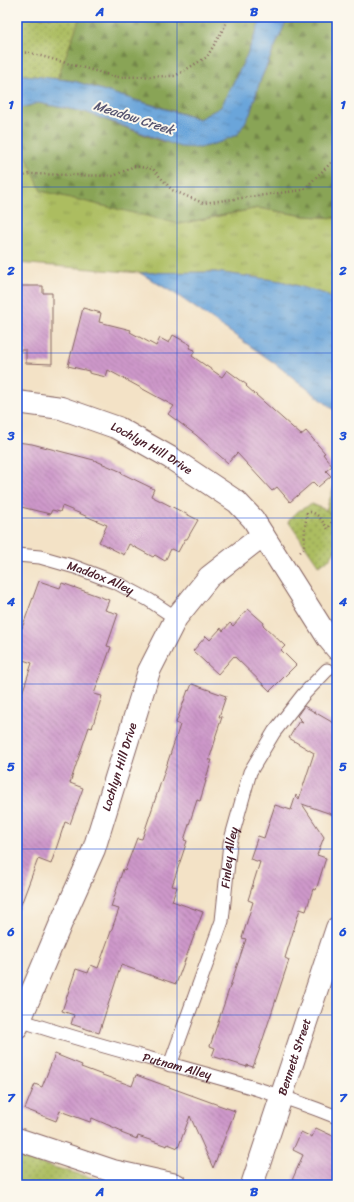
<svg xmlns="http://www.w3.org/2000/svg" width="354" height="1202" font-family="Sriracha,sans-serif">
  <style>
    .grass { fill: url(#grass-tufts); stroke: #7b6e46 }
    .forest { fill: url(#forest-firs); stroke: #6a6241 }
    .park { fill: url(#park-dots); stroke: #7b6e46 }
    .water { fill: url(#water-ripples); stroke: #5a6282 }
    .building { fill: url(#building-back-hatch) }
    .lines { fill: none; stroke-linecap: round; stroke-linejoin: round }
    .lane-casing { stroke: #856361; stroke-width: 15 }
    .street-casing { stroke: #856361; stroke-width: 24 }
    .path { stroke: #856361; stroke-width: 2.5; stroke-dasharray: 1 3; stroke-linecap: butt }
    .lane { stroke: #fff; stroke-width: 13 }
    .street { stroke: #fff; stroke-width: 22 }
    .grid { fill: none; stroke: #1d4ed8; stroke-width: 1; stroke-opacity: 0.55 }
    .labels { text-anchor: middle; stroke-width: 4; stroke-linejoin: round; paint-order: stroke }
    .street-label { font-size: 12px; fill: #4a1f2b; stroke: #fbf7ec }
    .water-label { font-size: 13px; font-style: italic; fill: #575571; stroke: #fbf7ec }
    .neatline { fill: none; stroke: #1d4ed8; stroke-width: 1.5 }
    .grid-label { font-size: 13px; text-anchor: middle; font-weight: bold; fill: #1d4ed8 }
  </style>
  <defs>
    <pattern id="grass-tufts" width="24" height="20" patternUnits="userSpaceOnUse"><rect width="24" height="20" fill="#acbd61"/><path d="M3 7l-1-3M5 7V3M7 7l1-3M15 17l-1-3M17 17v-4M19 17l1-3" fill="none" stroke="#8e9950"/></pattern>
    <pattern id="forest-firs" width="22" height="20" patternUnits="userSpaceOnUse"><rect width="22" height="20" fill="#89a457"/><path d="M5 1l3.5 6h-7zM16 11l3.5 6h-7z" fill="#728548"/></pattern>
    <pattern id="park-dots" width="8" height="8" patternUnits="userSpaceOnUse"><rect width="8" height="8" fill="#acbd61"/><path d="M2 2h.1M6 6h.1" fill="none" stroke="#8e9950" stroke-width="1.8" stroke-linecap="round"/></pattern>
    <pattern id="water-ripples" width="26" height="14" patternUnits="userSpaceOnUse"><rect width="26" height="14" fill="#6aa5da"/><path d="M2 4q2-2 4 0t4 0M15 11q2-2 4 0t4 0" fill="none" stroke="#5986b1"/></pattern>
    <pattern id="building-back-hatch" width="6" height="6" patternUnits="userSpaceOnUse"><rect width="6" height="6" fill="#ce98ca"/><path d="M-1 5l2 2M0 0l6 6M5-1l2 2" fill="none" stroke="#a97ba4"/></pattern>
  </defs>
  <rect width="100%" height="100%" fill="#fbf7ec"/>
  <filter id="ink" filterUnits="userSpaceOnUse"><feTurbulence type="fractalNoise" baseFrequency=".025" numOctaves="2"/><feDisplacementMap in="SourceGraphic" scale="8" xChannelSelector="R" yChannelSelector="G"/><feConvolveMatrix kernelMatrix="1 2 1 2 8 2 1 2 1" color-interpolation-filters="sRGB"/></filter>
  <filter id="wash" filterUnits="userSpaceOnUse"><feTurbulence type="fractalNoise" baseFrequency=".012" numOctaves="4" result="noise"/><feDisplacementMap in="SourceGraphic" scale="16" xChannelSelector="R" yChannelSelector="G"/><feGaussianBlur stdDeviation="0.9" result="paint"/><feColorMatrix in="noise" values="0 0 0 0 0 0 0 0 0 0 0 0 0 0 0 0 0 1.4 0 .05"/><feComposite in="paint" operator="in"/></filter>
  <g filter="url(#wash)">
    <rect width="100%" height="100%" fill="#f3e2c6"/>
    <g class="grass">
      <path d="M17,127l9,28 91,53 63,16 78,-16 47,8 32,2v85l-12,-9 -44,-13 -66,-9 -75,1 -123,-10z"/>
      <path d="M337,478v42l-11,-10z"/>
    </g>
    <g class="forest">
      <path d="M17,17h245l-16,40 -25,51 -22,11 -32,-10 -49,-14 -44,-14 -57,-7z"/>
      <path d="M288,17h49v201l-32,-2 -47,-8 -78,16 -139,-33 -15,-36 -9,-28v-18l21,-7 47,10 78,30 87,-28 10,-33z"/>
    </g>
    <g class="park">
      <path d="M17,17h63l-30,81 -33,9z"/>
      <path d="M312,504l14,6 11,10 -1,30 -6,9 -11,7 -31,-45 10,-10z"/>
      <path d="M17,1157l101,28h-101z"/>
    </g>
    <g class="water">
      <path d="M262,17h26l-28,64 -10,33 -12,20 -17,8 -21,6 -20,-1 -95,-35 -47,-9 -21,6v-35l57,7 44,14 81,24 22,-12 25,-50z"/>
      <path d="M215,272l66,9 44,13 12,9v109l-64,-50 -96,-67 -37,-22z"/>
    </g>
    <g id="blocks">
      <g class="building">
        <path d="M17,286h26v7h9v71l-26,-1v-13h-9z"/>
        <path d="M83,308l18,5 -2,9 32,8 -1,2 26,14 4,-8 9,5 4,-8 18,10 -2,3 6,2 -3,6 30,21 5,-7 20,15 -1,1 55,49 5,-4 19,22 -2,1 9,12 -6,5 5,5 -13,11 -5,-5 -23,20 -13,-15 -5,4 -35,-38 -9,10 -32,-28 -28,-21 6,-8 -66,-36 -2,7 -17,-4v-2l-21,-5z"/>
        <path d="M17,442l15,2 62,16 28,12 -1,1 33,16 -3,7 47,24 -11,19h-2l-7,13 -7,-3 -6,12 -10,-6 -2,2 -24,-13 -5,11 -25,-13 8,-17 -45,-19 -2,6 -8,-2 -2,4 -33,-8z"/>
        <path d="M39,581l21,7 2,-5 47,17 -4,10 13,4 -11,32 4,1 -17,47 8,2 -10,32 -3,-1 -19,56 13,5 -13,36 -5,-2 -14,42 -13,-5 -19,51 -2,-1v-200l15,-46 -15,-5v-32l5,2z"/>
        <path d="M248,609l16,14 -1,2 22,21 -4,4 15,15 -26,26 -36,-35 -16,18 -25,-23 13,-15 4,4 11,-12 2,3 7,-8 3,3z"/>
        <path d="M192,684l34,12 -7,21h3l-7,21h1l-7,22h3l-7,21h1l-6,20 -3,-1 -13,40 3,1 -15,45 5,1 -5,14 31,11 -27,72 -55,-19 -22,68 -28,-9 3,-9 -12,-4 14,-42 12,4 3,-8 7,3 21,-59 -8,-2 12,-38 2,1 12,-32 5,1 38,-114 -4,-2 12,-33 1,1z"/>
        <path d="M304,706l33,19v91l-35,-12 22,33 -7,18 9,3 -10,32 -3,-1 -7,22 -6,-2 -15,49 4,2 -30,91 -6,16 -6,-2v2l-35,-11 3,-8 -5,-2 36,-107 -4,-1 11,-36 -5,-2 12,-38 -10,-3 8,-23 6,2 11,-33 16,5 5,-15 3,4 15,-46 -25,-15 10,-17 4,1 -6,-6z"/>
        <path d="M55,1054l27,11 -1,2 51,19 4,-11 99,36 -22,57 -23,-52 -12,32 -10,-4 -1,2 -29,-10 -1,3 -16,-6 1,-2 -30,-13 -2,4 -30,-11 -4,10 -31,-12 10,-25 7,3z"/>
        <path d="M316,1128l21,10v47h-47l13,-30 -10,-5 8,-18 11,5z"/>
      </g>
    </g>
  </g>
  <g filter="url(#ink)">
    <use href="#blocks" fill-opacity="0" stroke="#856361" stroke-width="1"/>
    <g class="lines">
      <g class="lane-casing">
        <g id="lane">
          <path id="s1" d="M17,555l23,2 35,10 42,16 32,17 27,18"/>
          <path id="s2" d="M17,1019c105,37 216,56 320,98"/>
          <path id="s3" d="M170,1065l52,-144 8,-78 20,-71 24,-40 29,-37 24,-25"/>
        </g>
      </g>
      <g class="street-casing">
        <g id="street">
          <path id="s4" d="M17,402l44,6 57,20 53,30 66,44 16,17 75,119 9,11"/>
          <path id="s5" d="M17,1027l44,-104 33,-74 55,-178 27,-53 33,-41 54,-42"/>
          <path d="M17,1139l96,32 63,14"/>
          <path id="s6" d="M252,1185l85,-257"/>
        </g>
      </g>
      <g class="path">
        <path d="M17,52l13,1 87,24 58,-1 32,-19 18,-31 3,-9"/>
        <path d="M17,178l13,-4 84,2 20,-10 19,3 19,21 31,13 100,-13 34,-33"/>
        <path d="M300,552l4,-4 1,-22 2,-13 3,-1c8,1 13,10 18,17l9,-18"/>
      </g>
      <use href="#lane" class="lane"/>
      <use href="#street" class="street"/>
    </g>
  </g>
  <path class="grid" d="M177,17v1168M17,187h320M17,353h320M17,518h320M17,684h320M17,849h320M17,1015h320"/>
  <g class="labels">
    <g class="street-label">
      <text dy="4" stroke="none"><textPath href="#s4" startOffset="144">Lochlyn Hill Drive</textPath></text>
      <text dy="4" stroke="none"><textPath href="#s1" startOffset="87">Maddox Alley</textPath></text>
      <text dy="4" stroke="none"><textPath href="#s5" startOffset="280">Lochlyn Hill Drive</textPath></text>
      <text dy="4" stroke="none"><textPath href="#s3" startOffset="217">Finley Alley</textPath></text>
      <text dy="4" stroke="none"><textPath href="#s6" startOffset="135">Bennett Street</textPath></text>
      <text dy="4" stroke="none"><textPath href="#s2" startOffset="167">Putnam Alley</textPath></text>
    </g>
    <g class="water-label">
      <text transform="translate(134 117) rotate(18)" y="5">Meadow Creek</text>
    </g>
  </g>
  <rect width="354" height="1202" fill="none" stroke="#fbf7ec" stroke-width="44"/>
  <rect x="22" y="22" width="310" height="1158" class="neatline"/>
  <g class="grid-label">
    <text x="100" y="16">A</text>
    <text x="254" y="16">B</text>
    <text x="11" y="109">1</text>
    <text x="343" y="109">1</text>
    <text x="11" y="275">2</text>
    <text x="343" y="275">2</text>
    <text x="11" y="440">3</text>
    <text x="343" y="440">3</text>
    <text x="11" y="606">4</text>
    <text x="343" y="606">4</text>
    <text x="11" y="771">5</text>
    <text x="343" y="771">5</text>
    <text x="11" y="936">6</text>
    <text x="343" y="936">6</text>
    <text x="11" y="1102">7</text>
    <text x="343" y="1102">7</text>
    <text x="100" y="1196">A</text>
    <text x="254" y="1196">B</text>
  </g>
</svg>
